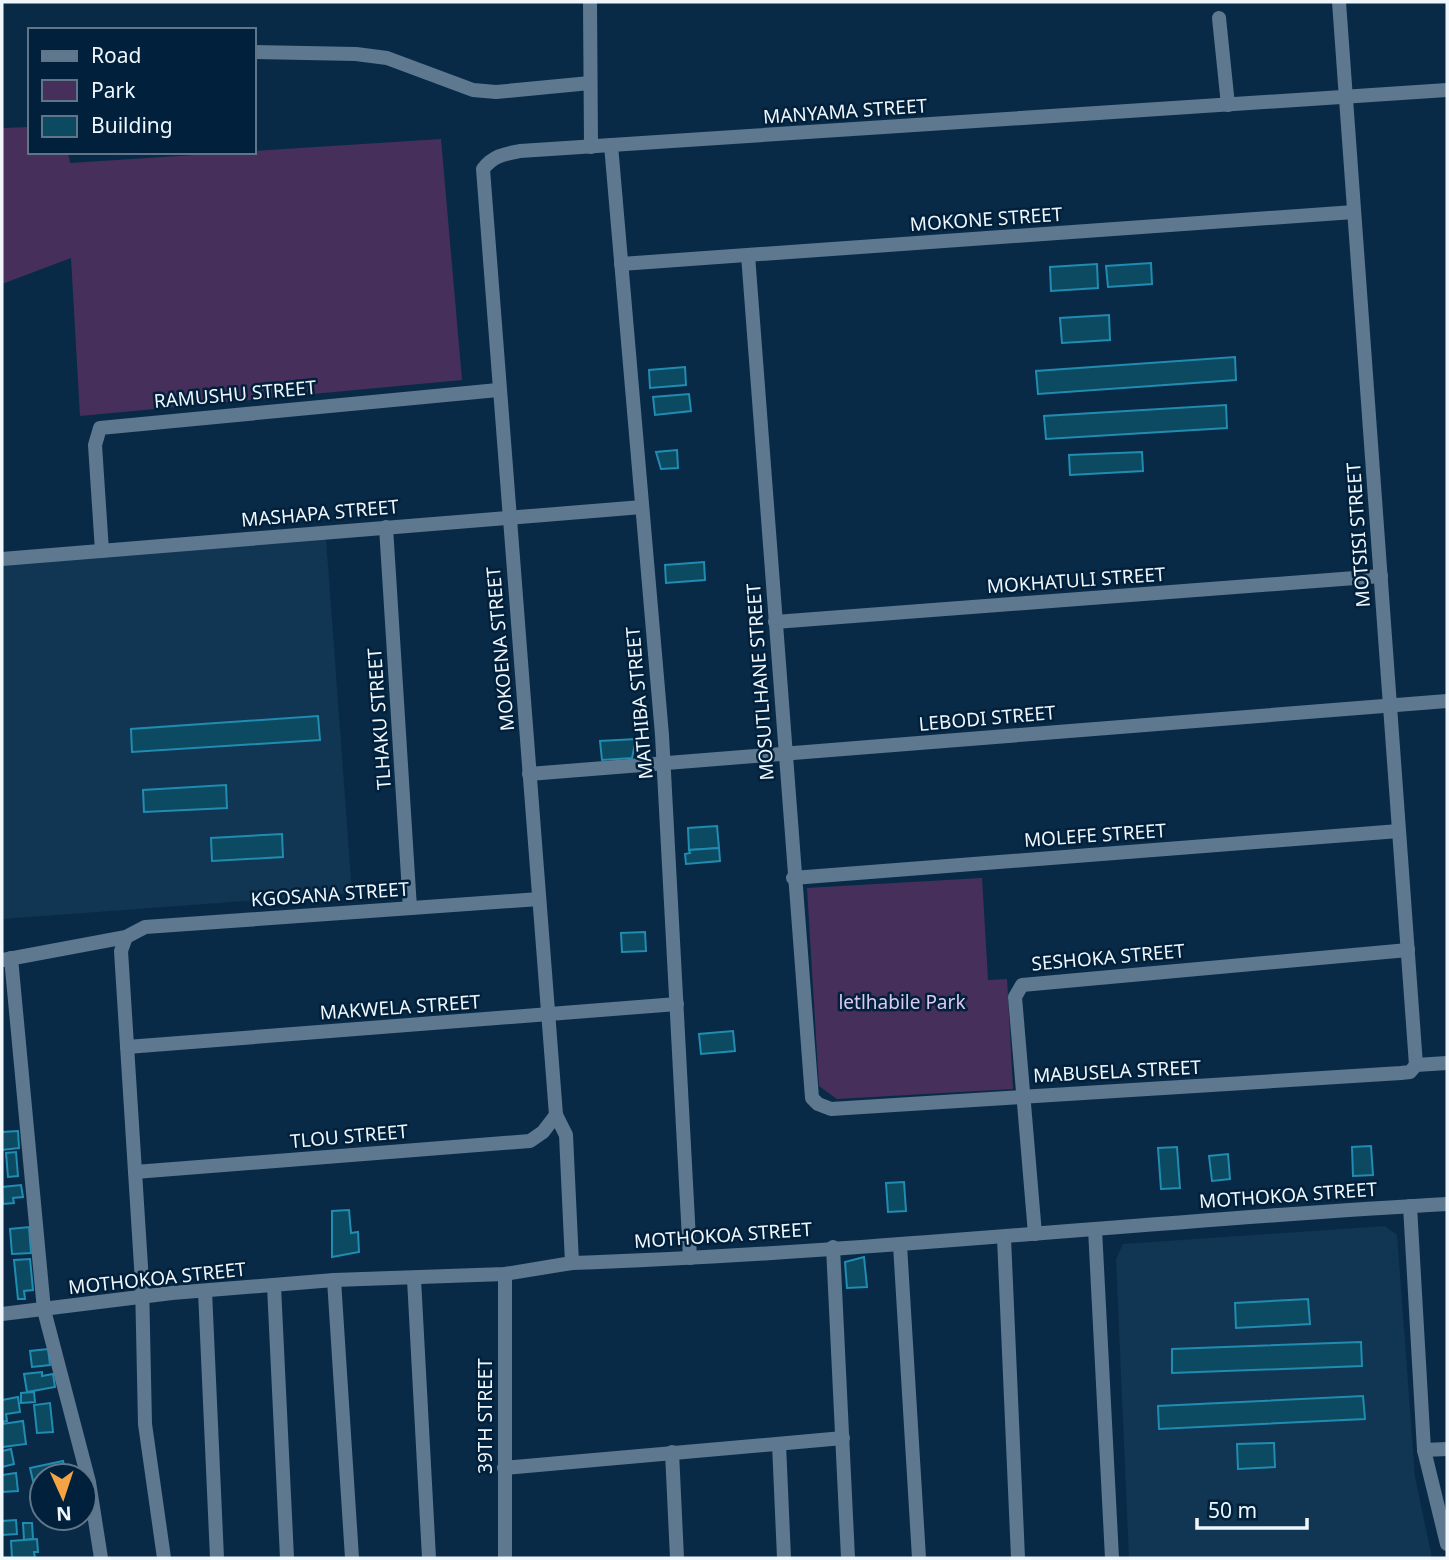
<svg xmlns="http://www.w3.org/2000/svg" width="1449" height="1560" font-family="'Noto Sans',sans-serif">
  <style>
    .built { fill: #103654 }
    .green { fill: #46305b }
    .building { fill: #0b4a60; stroke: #218cb1; stroke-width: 2 }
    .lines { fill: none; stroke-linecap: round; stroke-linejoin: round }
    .street { stroke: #5e7890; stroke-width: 14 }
    .labels { text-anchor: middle; stroke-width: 5; stroke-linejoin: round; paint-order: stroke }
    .street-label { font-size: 19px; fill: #eff6fc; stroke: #00203b }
    .park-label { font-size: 19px; fill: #dcc9f1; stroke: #00203b }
  </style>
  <rect width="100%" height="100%" fill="#082a46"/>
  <g class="built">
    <path d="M326,538l26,355 -350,26v-354z"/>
    <path d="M1385,1226l12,9 18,242 17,81h-303l-13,-299 7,-15z"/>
  </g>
  <g class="green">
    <path d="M30,127v25h38l2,11 371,-24 21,241 -382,36 -9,-158 -69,26v-156z"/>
    <path d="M982,878l6,102 19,-1 6,110 -176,10 -18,-13 -12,-198z"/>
  </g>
  <g class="building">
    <path d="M1151,263l1,21 -44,3 -2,-21z"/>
    <path d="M1097,264l1,24 -47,3 -1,-24z"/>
    <path d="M1109,315l1,25 -48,3 -2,-25z"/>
    <path d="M1235,357l1,23 -198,14 -2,-23z"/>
    <path d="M685,367l1,18 -36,3 -1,-18z"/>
    <path d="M689,394l2,17 -36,4 -2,-18z"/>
    <path d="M1226,405l1,23 -181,11 -2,-23z"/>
    <path d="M677,450l1,18 -17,1 -5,-17z"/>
    <path d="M1142,452l1,19 -73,4 -1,-20z"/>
    <path d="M704,562l1,18 -39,3 -1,-18z"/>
    <path d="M318,716l2,24 -188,12 -1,-23z"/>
    <path d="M636,739l-4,19 -30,2 -2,-19z"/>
    <path d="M226,785l1,23 -83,4 -1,-22z"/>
    <path d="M717,826l2,22 -30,2 -1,-22z"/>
    <path d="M282,834l1,23 -71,4 -1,-23z"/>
    <path d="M719,848l1,13 -34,3 -1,-10 5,-1 -1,-3z"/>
    <path d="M645,932l1,19 -24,1 -1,-19z"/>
    <path d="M733,1031l2,20 -34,3 -2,-20z"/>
    <path d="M18,1131l1,17 -17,2v-18z"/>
    <path d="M1371,1146l2,29 -20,1 -1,-29z"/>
    <path d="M1177,1147l3,41 -19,1 -3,-41z"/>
    <path d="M16,1152l2,24 -10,1 -2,-24z"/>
    <path d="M1228,1154l2,25 -18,2 -3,-25z"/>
    <path d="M904,1182l2,29 -18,1 -2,-29z"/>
    <path d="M21,1185l2,12 -10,1 1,5 -11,1 -1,-17z"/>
    <path d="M349,1210l2,23 7,-1 1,20 -27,5v-46z"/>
    <path d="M29,1227l2,26 -19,1 -2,-25z"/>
    <path d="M864,1257l3,30 -20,1 -2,-26z"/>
    <path d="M30,1259l3,31 -9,1 1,8h-7l-4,-39z"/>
    <path d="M1308,1299l2,25 -74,4 -1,-25z"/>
    <path d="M1361,1342l1,24 -190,7v-24z"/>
    <path d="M48,1349l2,16 -18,2 -2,-16z"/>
    <path d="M42,1372v4l11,-2 2,13 -28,5 -3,-18z"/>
    <path d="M34,1392l1,10 -14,1v-10z"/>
    <path d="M1363,1396l2,23 -206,10 -1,-23z"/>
    <path d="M18,1397l2,15 -14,2 1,7 -5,1v-22z"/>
    <path d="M50,1403l3,29 -16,1 -3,-28z"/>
    <path d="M23,1421l3,23 -24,3v-23z"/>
    <path d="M1274,1443l1,24 -37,2 -1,-25z"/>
    <path d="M11,1449l3,15 -12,3v-16z"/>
    <path d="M63,1461l2,8 7,-2 2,9h-32l-9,5 -3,-13z"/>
    <path d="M16,1473l2,18 -16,1v-17z"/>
    <path d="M16,1520l1,14 -15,1v-14z"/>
    <path d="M23,1523h9l1,16 -9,1z"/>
    <path d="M37,1539l1,13h-4l1,6h-23l-1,-17z"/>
  </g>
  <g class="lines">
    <g class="street">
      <path d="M590,2l1,145"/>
      <path d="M1339,2l77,1063"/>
      <path d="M1219,18l9,87"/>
      <path d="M254,52l102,2 31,4 86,32 23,2 94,-9"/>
      <path d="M611,145l51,590 28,523"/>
      <path d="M748,255l64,843 6,6 13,5 570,-36 9,-1 6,-7"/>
      <path d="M621,264l733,-52"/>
      <path d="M386,527l24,381"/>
      <path d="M102,551l-7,-106 5,-17 398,-38"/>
      <path d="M2,559l640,-52"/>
      <path d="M775,622l606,-46"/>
      <path d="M529,774l918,-73"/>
      <path d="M793,878l606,-47"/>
      <path d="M126,937l-5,14 21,331 3,142 19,134"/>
      <path d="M11,958l33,352 45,172 12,76"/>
      <path d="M3,960l123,-23 19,-10 394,-28"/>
      <path d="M127,1047l550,-43"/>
      <path d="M1416,1065l31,-2"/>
      <path d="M135,1172l395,-31 13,-9 13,-17"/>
      <path d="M1410,1206l14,244 23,94"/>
      <path d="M1095,1229l17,329"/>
      <path d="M1035,1234l-20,-237 7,-12 386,-35"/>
      <path d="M1004,1238l14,320"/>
      <path d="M900,1245l19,313"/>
      <path d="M833,1247l15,311"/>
      <path d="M572,1263l-6,-128 -10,-20 -73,-946c10,-13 21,-15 37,-18l927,-61"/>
      <path d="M414,1279l15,279"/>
      <path d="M334,1280l18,278"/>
      <path d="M274,1286l13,272"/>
      <path d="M205,1291l12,267"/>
      <path d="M2,1314l170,-21 162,-13 171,-6 67,-11c292,-10 583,-43 875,-59"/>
      <path d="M779,1444l5,114"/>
      <path d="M1424,1450l23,-1"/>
      <path d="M672,1452l5,106"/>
      <path d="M504,1468l339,-30"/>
      <path d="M505,1558v-284"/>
    </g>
  </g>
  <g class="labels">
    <g class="street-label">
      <text transform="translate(845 111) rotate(-4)" y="7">MANYAMA STREET</text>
      <text transform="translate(986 219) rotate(-4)" y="7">MOKONE STREET</text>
      <text transform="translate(235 394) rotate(-5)" y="7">RAMUSHU STREET</text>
      <text transform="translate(320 513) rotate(-5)" y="7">MASHAPA STREET</text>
      <text transform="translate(1358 535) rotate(-94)" y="7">MOTSISI STREET</text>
      <text transform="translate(1076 580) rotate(-4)" y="7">MOKHATULI STREET</text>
      <text transform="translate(500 649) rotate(-95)" y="7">MOKOENA STREET</text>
      <text transform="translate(760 682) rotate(-94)" y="7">MOSUTLHANE STREET</text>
      <text transform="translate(639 703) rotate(-95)" y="7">MATHIBA STREET</text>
      <text transform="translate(987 718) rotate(-5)" y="7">LEBODI STREET</text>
      <text transform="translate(379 719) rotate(-94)" y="7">TLHAKU STREET</text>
      <text transform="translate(1095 835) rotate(-4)" y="7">MOLEFE STREET</text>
      <text transform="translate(330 894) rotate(-4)" y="7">KGOSANA STREET</text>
      <text transform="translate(1108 957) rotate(-5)" y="7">SESHOKA STREET</text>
      <text transform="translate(400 1007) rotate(-4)" y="7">MAKWELA STREET</text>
      <text transform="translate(1117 1071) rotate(-3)" y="7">MABUSELA STREET</text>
      <text transform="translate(349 1136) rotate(-5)" y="7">TLOU STREET</text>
      <text transform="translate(1288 1195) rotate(-4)" y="7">MOTHOKOA STREET</text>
      <text transform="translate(723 1235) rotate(-4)" y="7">MOTHOKOA STREET</text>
      <text transform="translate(157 1278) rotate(-6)" y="7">MOTHOKOA STREET</text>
      <text transform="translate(485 1416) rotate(-90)" y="7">39TH STREET</text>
    </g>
    <g class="park-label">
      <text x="902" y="1009">letlhabile Park</text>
    </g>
  </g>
  <rect width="1449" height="1560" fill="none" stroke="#eff6fc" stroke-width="7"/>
  <rect x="28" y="28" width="228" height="126" fill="#00203b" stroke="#607688" stroke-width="2"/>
  <rect x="42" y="51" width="35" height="10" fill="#5e7890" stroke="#607688" stroke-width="2"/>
  <text x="91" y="63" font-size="21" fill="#eff6fc">Road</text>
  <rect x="42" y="80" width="35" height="21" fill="#46305b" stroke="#607688" stroke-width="2"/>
  <text x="91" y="98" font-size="21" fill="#eff6fc">Park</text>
  <rect x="42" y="116" width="35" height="21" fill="#0b4a60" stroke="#607688" stroke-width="2"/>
  <text x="91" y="133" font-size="21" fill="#eff6fc">Building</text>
  <g transform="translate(63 1497) rotate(177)"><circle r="33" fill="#00203b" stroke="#607688" stroke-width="2"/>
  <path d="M0-5L12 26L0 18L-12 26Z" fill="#f4a444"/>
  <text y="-10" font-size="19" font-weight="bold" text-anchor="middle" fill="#eff6fc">N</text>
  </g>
  <path d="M1197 1518v10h110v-10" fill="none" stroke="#eff6fc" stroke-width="3.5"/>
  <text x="1208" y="1518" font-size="21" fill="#eff6fc" stroke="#00203b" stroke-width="5" paint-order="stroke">50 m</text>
</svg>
